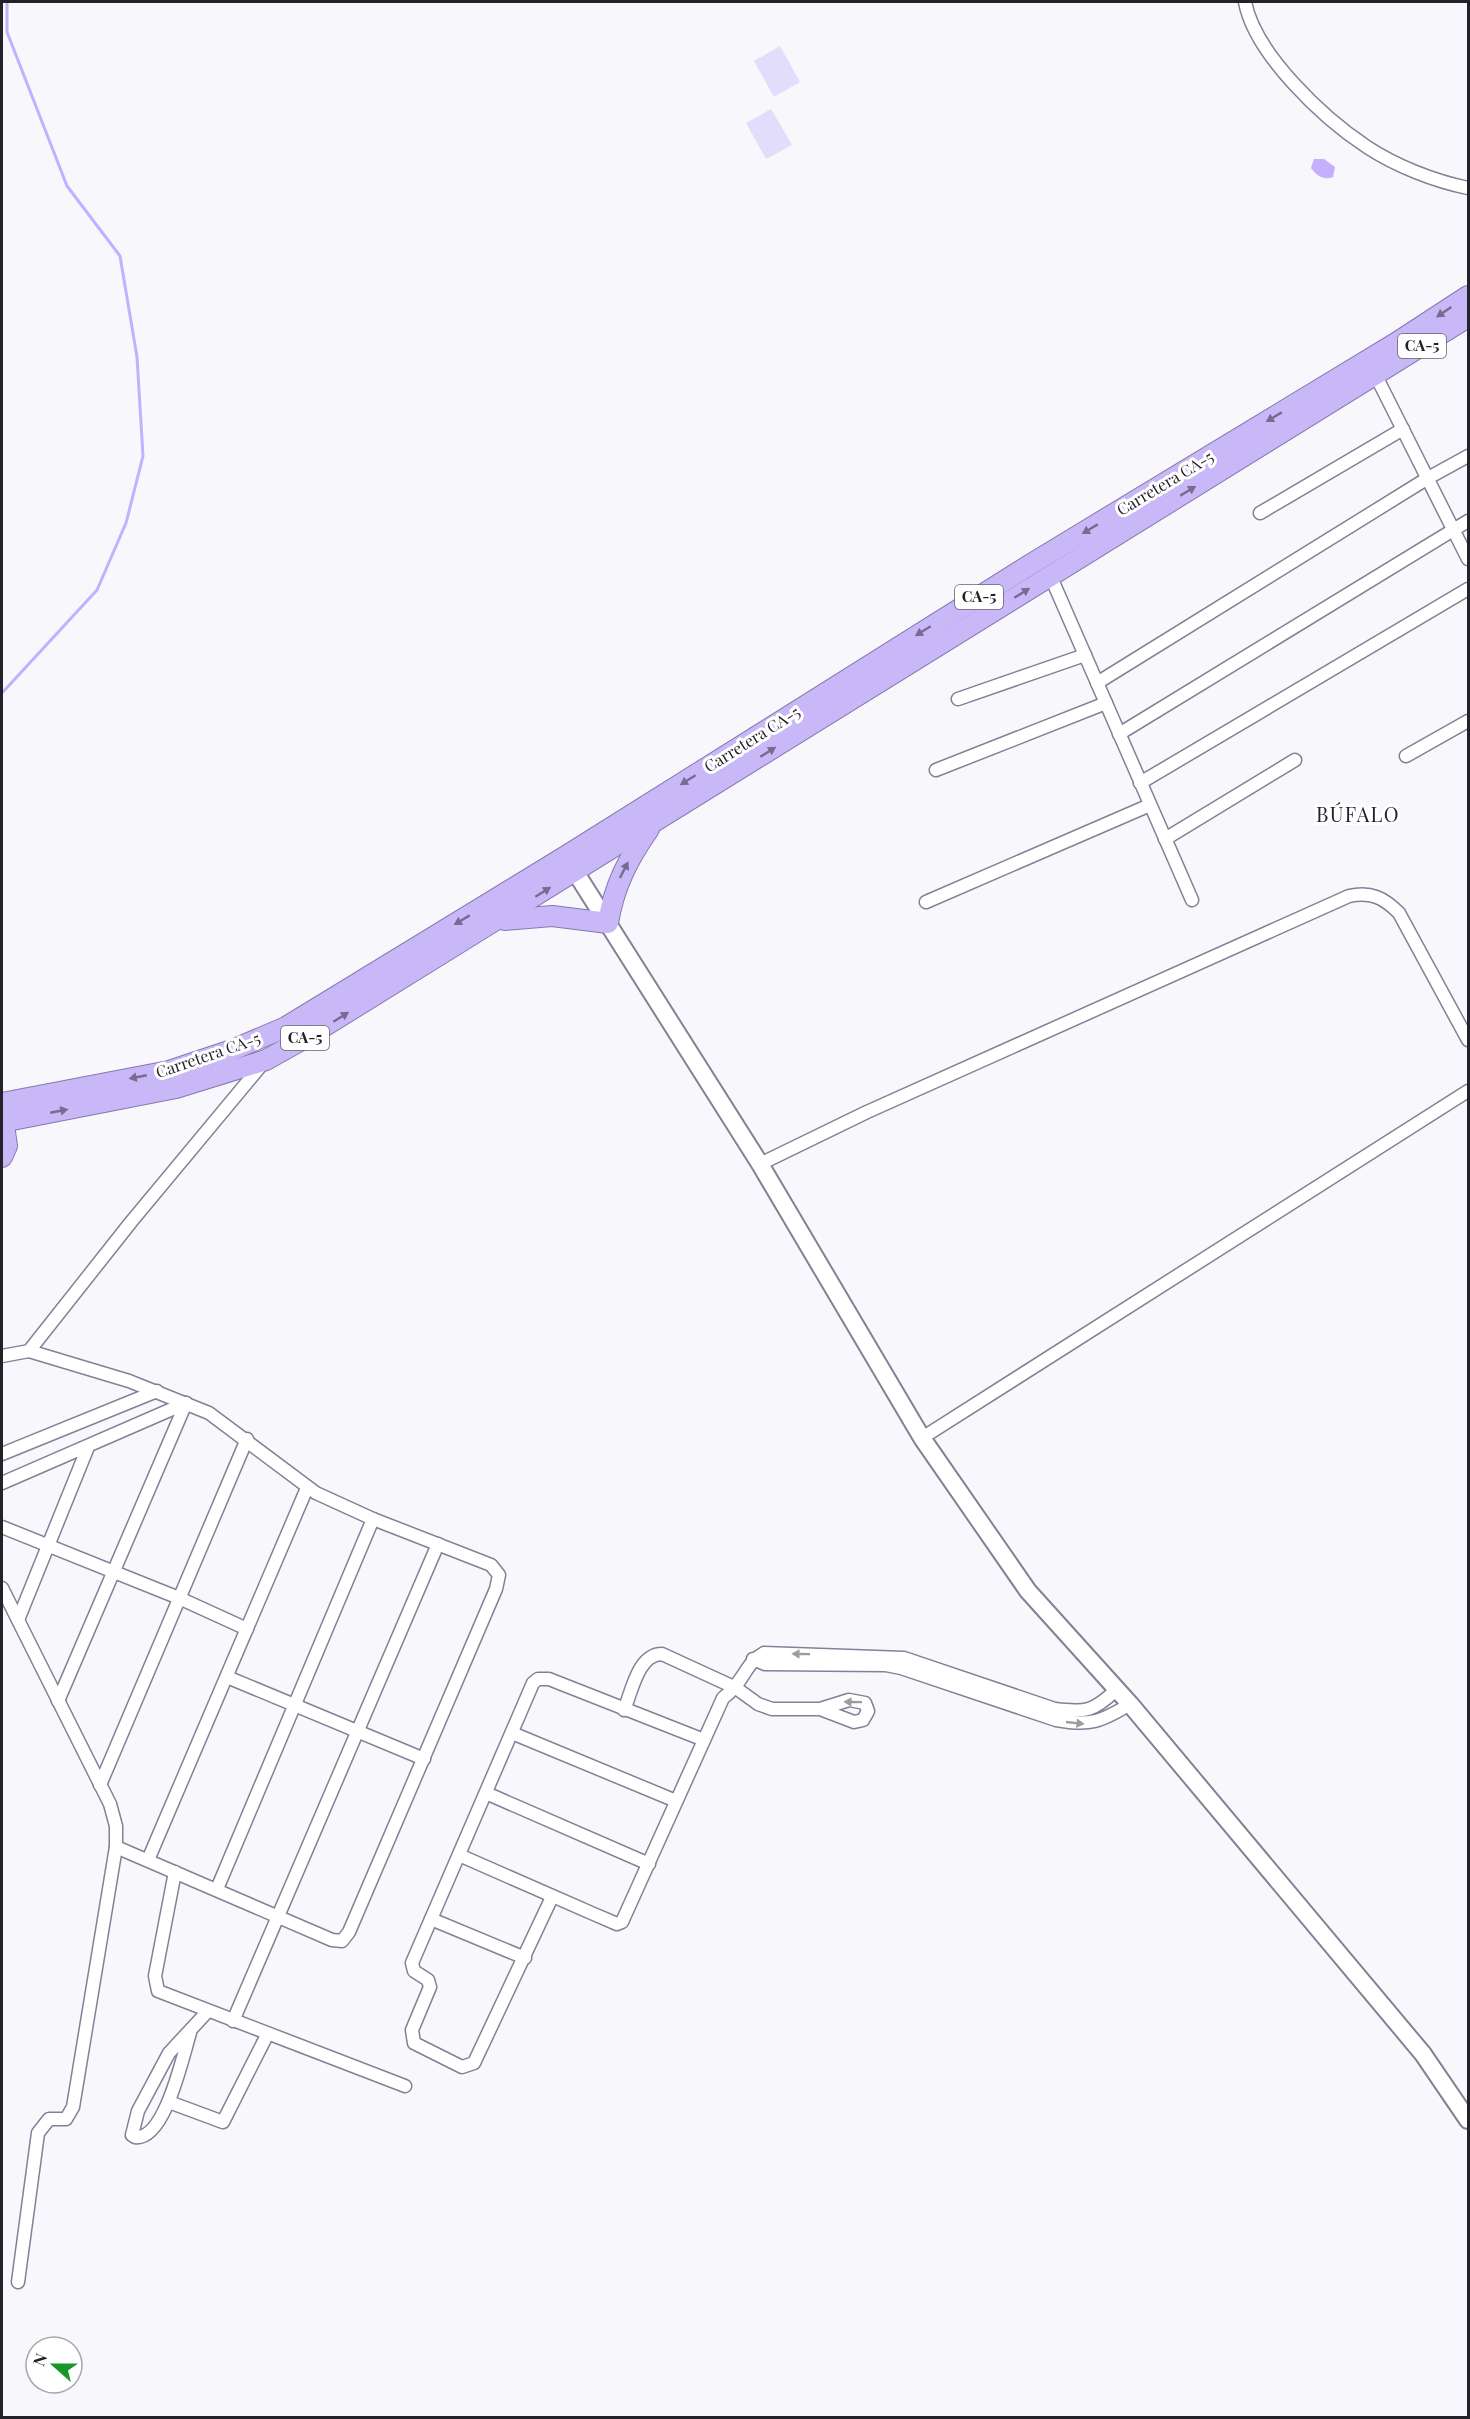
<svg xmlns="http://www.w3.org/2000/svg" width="1470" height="2419" font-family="'Playfair Display',serif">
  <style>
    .green { fill: #e3ddfc }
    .water { fill: #c3b0fe }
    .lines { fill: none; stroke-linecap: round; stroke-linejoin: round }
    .stream { stroke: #c3b0fe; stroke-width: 3 }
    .minor-casing { stroke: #848096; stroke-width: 15 }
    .secondary-casing { stroke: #848096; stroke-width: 20 }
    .trunk-casing { stroke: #8678af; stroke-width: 22 }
    .minor { stroke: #fff; stroke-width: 12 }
    .secondary { stroke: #fff; stroke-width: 16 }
    .trunk { stroke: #c8b8f8; stroke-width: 20 }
    .oneway { fill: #766c91 }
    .oneway2 { fill: #9c9b9f }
    .labels { text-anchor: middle; stroke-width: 6; stroke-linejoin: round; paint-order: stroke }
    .shield { fill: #fff; stroke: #65646a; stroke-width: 1.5 }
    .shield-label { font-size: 15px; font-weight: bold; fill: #23212a }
    .street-label { font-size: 16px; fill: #23212a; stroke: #fff }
    .quarter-label { font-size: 20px; letter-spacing: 1.5px; fill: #23212a; stroke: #fff }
  </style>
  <rect width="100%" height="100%" fill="#f8f7fc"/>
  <g class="green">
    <path d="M780,46l20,36 -26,15 -20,-36z"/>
    <path d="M771,109l21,36 -26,14 -20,-36z"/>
  </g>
  <path class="water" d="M1314,159h10l11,8 -2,10c-9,4 -17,-2 -22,-9z"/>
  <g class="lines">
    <path class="stream" d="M2,693l95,-103 29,-67 17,-67 -6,-99 -17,-101 -53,-70 -60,-154v-30"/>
    <g class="minor-casing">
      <g id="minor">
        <path d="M1245,2c10,52 78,116 122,145 29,19 67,34 101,41"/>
        <path d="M1376,376l92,183"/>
        <path d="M1260,513l143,-84"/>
        <path d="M1050,575l142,325"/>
        <path d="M1097,683l331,-205 40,-22"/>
        <path d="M958,699l127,-44"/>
        <path d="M1119,734l349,-213"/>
        <path d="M1406,756l62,-35"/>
        <path d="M936,770l170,-67"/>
        <path d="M1140,783l328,-194"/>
        <path d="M1165,839l130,-79"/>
        <path d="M926,902l224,-97"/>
        <path d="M760,1164l107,-52 482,-216c22,-5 35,2 50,17l69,127"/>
        <path d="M29,1351l100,30 80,32 107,80 57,26 118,46 8,10 -3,14 -147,343 -7,9 -10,-1 -216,-93"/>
        <path d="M2,1356l27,-5 102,-129 133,-160"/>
        <path d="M922,1438l546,-347"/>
        <path d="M2,1454l155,-63"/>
        <path d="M2,1483l184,-80"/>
        <path d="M2,1527l177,71 68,31"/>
        <path d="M2,1588l108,216 6,22v21l-43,260 -7,12h-17l-11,14 -20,149"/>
        <path d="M18,1620l70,-173"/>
        <path d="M753,1659l12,5 121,1 15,3 155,52c34,6 45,2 74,-16"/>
        <path d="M227,1677l197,82"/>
        <path d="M58,1701l128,-298"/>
        <path d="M624,1710c8,-19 14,-56 38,-56l74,34 22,16 14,5h48l29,-9 16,3 3,8 -5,9 -9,2 -34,-13"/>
        <path d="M512,1733l164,68"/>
        <path d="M100,1785l147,-346"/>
        <path d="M486,1793l163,71"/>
        <path d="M459,1855l137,60 21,9 5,-2 101,-224c21,-15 21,-34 41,-45l140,5 151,51c31,4 39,2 61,-19"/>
        <path d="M148,1860l159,-372"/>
        <path d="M175,1872l-20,104 3,15 247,95"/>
        <path d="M217,1889l156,-370"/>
        <path d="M552,1897l-78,166 -12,4 -48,-24 -2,-13 18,-43 -2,-7 -14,-9 -2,-8 121,-280 5,-4h11l155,61"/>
        <path d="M431,1919l94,39"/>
        <path d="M233,2021l205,-477"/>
        <path d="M190,2033c-7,22 -25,108 -55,104l-3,-2 6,-24 31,-58 39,-42"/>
        <path d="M169,2102l54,20 44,-87"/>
      </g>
    </g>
    <g class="secondary-casing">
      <path id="secondary" d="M569,862l191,302 162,274 106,153 102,113 293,350 45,66"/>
    </g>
    <g class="trunk-casing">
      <g id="trunk">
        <path d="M505,920l47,-4 56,7c6,-37 20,-64 41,-94"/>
        <path d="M2,1103l167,-32 63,-21 54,-23 280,-171 470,-295 360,-218 72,-47"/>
        <path d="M2,1122l174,-34 90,-28 41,-23 1161,-720"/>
        <path d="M2,1157l5,-11 -5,-35"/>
      </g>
    </g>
    <use href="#minor" class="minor"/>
    <use href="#secondary" class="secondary"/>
    <use href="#trunk" class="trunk"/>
  </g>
  <defs><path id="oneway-solid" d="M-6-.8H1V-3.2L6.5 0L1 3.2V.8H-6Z" transform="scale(1.5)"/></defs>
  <g class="oneway">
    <use href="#oneway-solid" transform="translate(1444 312) rotate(146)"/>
    <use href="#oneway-solid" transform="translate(1274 417) rotate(149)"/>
    <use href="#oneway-solid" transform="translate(1188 491) rotate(-31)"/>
    <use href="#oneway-solid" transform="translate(1090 529) rotate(149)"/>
    <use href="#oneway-solid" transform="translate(1022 593) rotate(-32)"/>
    <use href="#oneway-solid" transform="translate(923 631) rotate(148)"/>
    <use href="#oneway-solid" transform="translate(768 752) rotate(-32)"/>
    <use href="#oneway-solid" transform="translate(688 780) rotate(148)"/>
    <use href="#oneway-solid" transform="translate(624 870) rotate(-63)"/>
    <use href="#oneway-solid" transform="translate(543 892) rotate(-32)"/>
    <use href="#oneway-solid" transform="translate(462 920) rotate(149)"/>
    <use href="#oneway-solid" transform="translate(341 1017) rotate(-32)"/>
    <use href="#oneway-solid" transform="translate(138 1077) rotate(169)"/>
    <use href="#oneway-solid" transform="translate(59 1111) rotate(-11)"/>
  </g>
  <g class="oneway2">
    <use href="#oneway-solid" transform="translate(801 1654) rotate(-179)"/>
    <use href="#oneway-solid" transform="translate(853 1702) rotate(-179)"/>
    <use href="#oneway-solid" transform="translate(1075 1723) rotate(6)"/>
  </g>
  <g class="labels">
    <g class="shield">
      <rect x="1398" y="334" width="48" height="24" rx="4.5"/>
      <rect x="955" y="585" width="48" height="24" rx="4.5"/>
      <rect x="281" y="1026" width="48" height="24" rx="4.5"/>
    </g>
    <g class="shield-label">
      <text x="1422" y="351">CA-5</text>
      <text x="979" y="602">CA-5</text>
      <text x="305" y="1043">CA-5</text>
    </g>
    <g class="street-label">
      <text transform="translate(1165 483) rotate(-31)" y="6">Carretera CA-5</text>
      <text transform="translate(752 739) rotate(-32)" y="6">Carretera CA-5</text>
      <text transform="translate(208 1055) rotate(-19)" y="6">Carretera CA-5</text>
    </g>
    <g class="quarter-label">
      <text x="1358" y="822">BÚFALO</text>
    </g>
  </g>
  <rect width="1470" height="2419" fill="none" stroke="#23212a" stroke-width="6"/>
  <g transform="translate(54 2365) rotate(291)"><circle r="28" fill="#ffffff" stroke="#a7a6aa" stroke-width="1.5"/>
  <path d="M0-4.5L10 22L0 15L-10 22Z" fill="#15972b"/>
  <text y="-9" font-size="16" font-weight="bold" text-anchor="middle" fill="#23212a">N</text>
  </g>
</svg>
